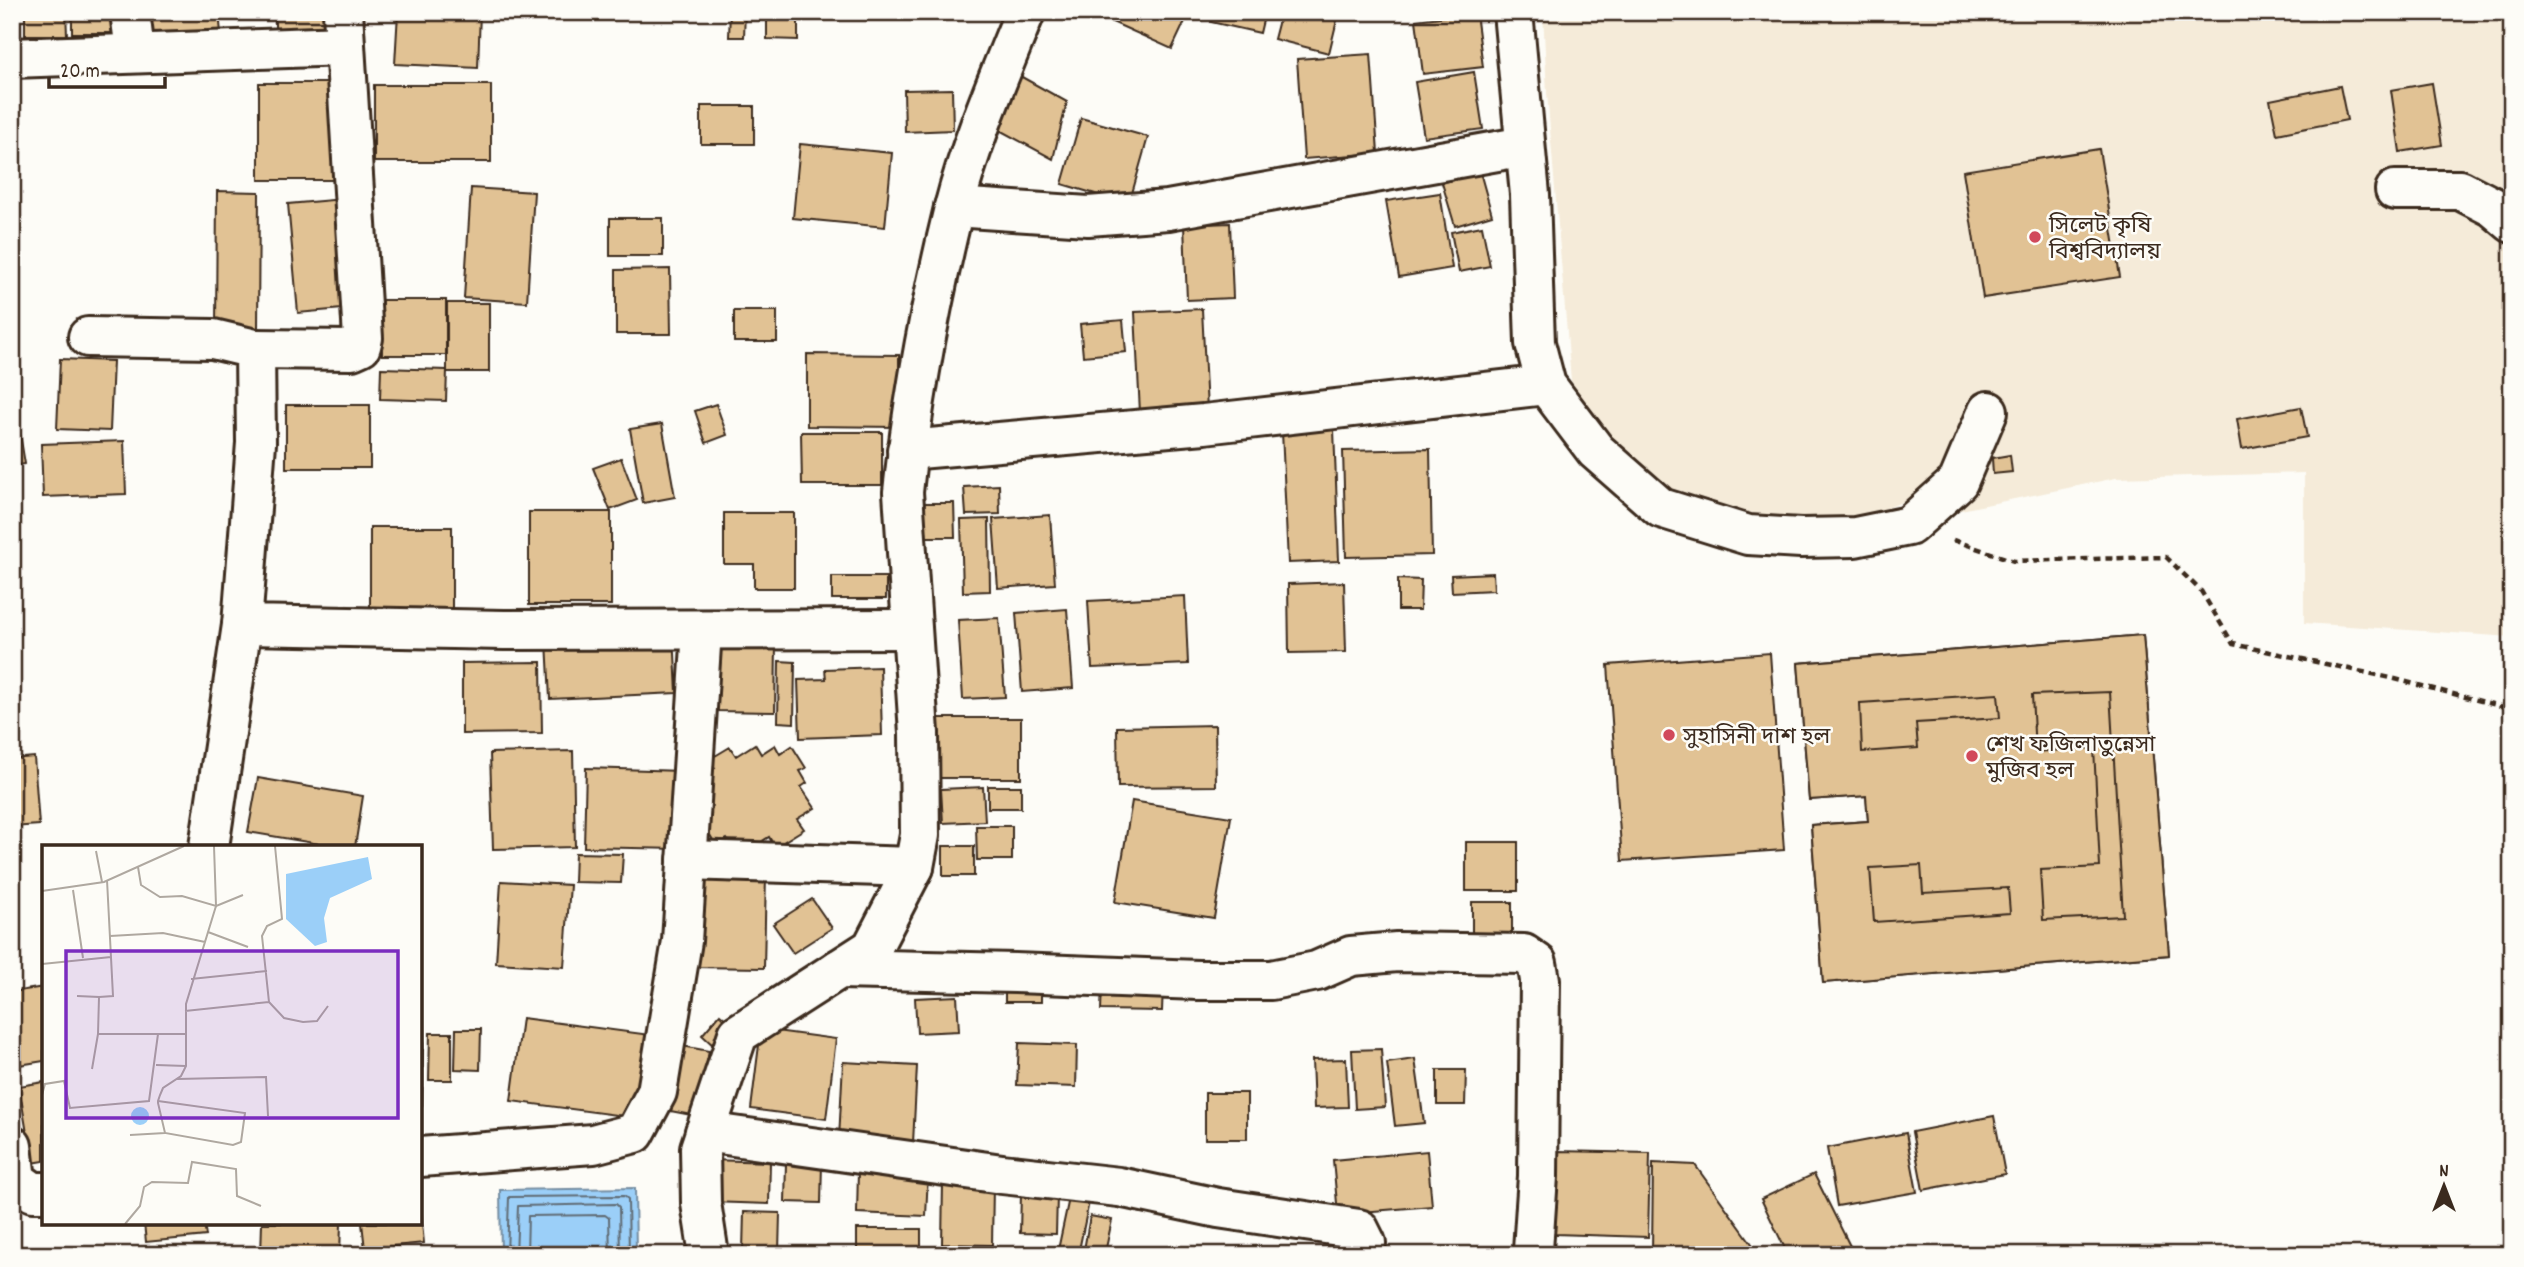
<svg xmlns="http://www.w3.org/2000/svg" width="2524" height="1267" font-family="Dekko,'Noto Sans Bengali',sans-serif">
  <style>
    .built { fill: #f5ebd9 }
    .water { fill: #9bcff8; stroke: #758da1; stroke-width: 2 }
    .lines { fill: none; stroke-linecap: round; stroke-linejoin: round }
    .shore { stroke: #616c75; stroke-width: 2 }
    .building { fill: #e1c294; stroke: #3b2a1e; stroke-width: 2; fill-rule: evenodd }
    .minor-casing { stroke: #3b2a1e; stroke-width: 44 }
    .path { stroke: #3b2a1e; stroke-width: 4.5; stroke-dasharray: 7 5; stroke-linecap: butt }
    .minor { stroke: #fdfcf7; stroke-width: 38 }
    .poi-dot { fill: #d1495b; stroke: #fdfcf7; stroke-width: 2.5 }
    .labels { text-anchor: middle; stroke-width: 5; stroke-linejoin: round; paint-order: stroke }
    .poi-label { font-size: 23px; fill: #3b2a1e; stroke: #fdfcf7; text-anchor: start }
    .inset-road { fill: none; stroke: #afa8a0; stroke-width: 2 }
    .view { fill: #7b2cbf; fill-opacity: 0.15; stroke: #7b2cbf; stroke-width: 3.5 }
    .inset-edge { fill: none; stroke: #3b2a1e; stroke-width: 3.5 }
  </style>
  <rect width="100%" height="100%" fill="#fdfcf7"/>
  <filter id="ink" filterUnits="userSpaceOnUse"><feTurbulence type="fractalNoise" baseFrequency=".0143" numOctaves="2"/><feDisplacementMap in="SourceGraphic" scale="14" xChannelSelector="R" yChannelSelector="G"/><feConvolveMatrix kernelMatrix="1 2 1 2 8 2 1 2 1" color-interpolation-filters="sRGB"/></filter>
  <g filter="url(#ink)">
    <path class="built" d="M1543,12h969v625l-208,-14v-150l-188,5 -155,32 -49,-12 -47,19 -64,3 -56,-6 -78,-16 -49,-41 -47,-76 -24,-288z"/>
    <path class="water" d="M635,1188l1,67h-135l-1,-65z"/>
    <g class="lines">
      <g class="shore">
        <path d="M507,1255l2,-58 115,-1 4,3 1,56"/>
        <path d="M516,1255l2,-49 98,-2 3,3 1,48"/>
        <path d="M527,1255l1,-39 77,-1 4,3 1,37"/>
      </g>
    </g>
    <g class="building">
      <path d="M25,12h41l1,23h-42z"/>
      <rect x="72" y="12" width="40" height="21"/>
      <path d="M141,12h78l2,21 -78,6z"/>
      <rect x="275" y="12" width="53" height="23"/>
      <path d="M398,12h82l-2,56 -83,-4z"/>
      <path d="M730,12h15l-1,25h-15z"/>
      <path d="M767,12h31v28l-31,-1z"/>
      <path d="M1090,12h92l6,3 -16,34z"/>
      <path d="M1213,12h52l-5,21 -49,-11z"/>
      <path d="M1281,12h58l-10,41 -55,-14z"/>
      <path d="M1476,13l7,54 -60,7 -7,-54z"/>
      <path d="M1371,54l7,99 -74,6 -7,-100z"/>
      <path d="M1474,72l9,57 -59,8 -9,-55z"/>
      <path d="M1020,76l47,26 -14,57 -61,-33z"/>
      <rect x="259" y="83" width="85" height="97"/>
      <path d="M2432,83l10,62 -42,7 -9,-62z"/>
      <rect x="374" y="85" width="117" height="77"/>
      <path d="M2340,86l7,34 -70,14 -7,-34z"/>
      <path d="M952,89l1,41 -48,2 -1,-42z"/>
      <rect x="701" y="106" width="53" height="38"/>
      <path d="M1081,118l67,19 -19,67 -67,-20z"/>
      <path d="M800,144l92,9 -7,74 -92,-9z"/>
      <path d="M2099,149l21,128 -137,21 -20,-127z"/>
      <path d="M1480,172l12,43 -37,11 -13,-43z"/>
      <path d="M471,188l63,4 -7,110 -63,-4z"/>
      <path d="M217,191l42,1 -1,136h-42z"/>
      <path d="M1440,193l12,75 -53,9 -13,-76z"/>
      <path d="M343,199l10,109 -55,5 -10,-109z"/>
      <rect x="610" y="218" width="53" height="38"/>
      <path d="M1230,223l3,75 -46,2 -3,-75z"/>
      <path d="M1482,226l8,40 -31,6 -8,-40z"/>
      <path d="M670,269l1,65h-55v-64z"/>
      <rect x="382" y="300" width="64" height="55"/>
      <rect x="447" y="303" width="42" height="69"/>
      <path d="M1202,309l5,101 -67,3 -5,-101z"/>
      <rect x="734" y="311" width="43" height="31"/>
      <path d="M1123,320l3,32 -43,4 -3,-32z"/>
      <path d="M807,354l92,1v72l-92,-1z"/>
      <path d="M60,359l53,2 -3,70 -53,-2z"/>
      <path d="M381,368l66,2 -1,31 -66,-2z"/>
      <path d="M12,386l13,78 -13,2z"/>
      <path d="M716,404l11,31 -21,8 -11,-32z"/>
      <rect x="286" y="405" width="84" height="63"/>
      <path d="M2301,407l6,30 -65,12 -5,-30z"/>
      <path d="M662,424l13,73 -32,6 -13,-74z"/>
      <path d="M1334,429l5,132 -51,2 -6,-132z"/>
      <path d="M801,432h81v53h-80z"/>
      <path d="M124,441l2,53 -83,3 -2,-53z"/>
      <path d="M1430,449l2,106 -86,2 -3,-106z"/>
      <path d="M2010,455l2,17 -19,2 -1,-16z"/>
      <path d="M621,458l16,42 -27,10 -17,-42z"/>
      <path d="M999,485l1,29 -34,1 -2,-28z"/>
      <path d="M919,503h35l1,34h-36z"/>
      <rect x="529" y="512" width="82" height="93"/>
      <path d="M724,513h70v75h-40v-24h-30z"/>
      <path d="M1050,515l5,69 -57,4 -5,-69z"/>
      <path d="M989,519l1,72 -27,1 -2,-72z"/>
      <rect x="370" y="527" width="82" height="93"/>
      <path d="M1493,573l1,17 -42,2 -1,-17z"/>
      <rect x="832" y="577" width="54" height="22"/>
      <path d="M1398,579l23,1 -1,30h-22z"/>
      <path d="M1344,582l2,70 -57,1 -1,-69z"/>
      <path d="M1185,596l3,68 -96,4 -4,-67z"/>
      <path d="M1067,609l6,79 -51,4 -6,-79z"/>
      <path d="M999,618l6,79 -42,2 -5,-79z"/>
      <path d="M674,634l3,59 -127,6 -3,-58z"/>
      <path d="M2143,635l26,320 -346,28 -12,-158 57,-4 -2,-25 -57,4 -11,-137zM2110,692l13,224 -80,4 -3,-50 60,-3 -6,-119 -59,4 -3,-57zM1998,694l2,24 -84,5 2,25 -56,4 -2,-49zM1921,865l2,28 85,-5 2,25 -136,9 -4,-54z"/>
      <path d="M2143,635l26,320 -346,28 -12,-158 57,-4 -2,-25 -57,4 -11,-137z"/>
      <path d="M718,643l58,1 -1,68 -59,-1z"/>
      <path d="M1770,653l14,197 -162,11 -14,-196z"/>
      <path d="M779,661l16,1 -1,61 -16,-1z"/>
      <path d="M541,662l1,71 -80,1v-71z"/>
      <path d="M880,667l2,68 -82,3 -2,-58 28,-1 -1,-10z"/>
      <path d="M2110,692l13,224 -80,4 -3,-50 60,-3 -6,-119 -59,4 -3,-57z"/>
      <path d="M1998,694l2,24 -84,5 2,25 -56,4 -2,-49z"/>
      <path d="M936,718h85v60h-86z"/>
      <path d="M1215,725l1,61 -98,1 -1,-60z"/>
      <path d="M755,744l6,10 14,-9 5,9 12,-8 14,22 -6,3 7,12 -6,4 14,21 -18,11 7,10 -29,18 -6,-10 -31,19 -11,-17 -11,6 -15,-25 10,-6 -13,-20 16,-9 -8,-12 9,-5 -5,-9 20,-12 6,9z"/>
      <path d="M573,751l2,96 -82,2 -3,-96z"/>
      <path d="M34,757l5,68 -27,2v-68z"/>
      <path d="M586,768l96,3 -2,78 -96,-2z"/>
      <path d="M258,778l105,18 -8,51h-18l-89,-15z"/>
      <rect x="988" y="786" width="33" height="22"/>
      <path d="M983,787l2,34 -42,2 -2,-34z"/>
      <path d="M1132,801l99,16 -17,101 -99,-16z"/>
      <path d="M976,826h36v34h-35z"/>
      <rect x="1466" y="842" width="52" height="49"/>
      <rect x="943" y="846" width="31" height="30"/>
      <path d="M575,853l48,1 -2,29 -47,-1z"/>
      <path d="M1921,865l2,28 85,-5 2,25 -136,9 -4,-54z"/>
      <path d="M694,873l72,1 -2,94 -73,-1z"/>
      <path d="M501,881l69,4 -6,82 -68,-4z"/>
      <path d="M812,899l20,29 -39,25 -20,-29z"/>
      <path d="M1472,902h40v35l-40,1z"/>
      <rect x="1005" y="982" width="36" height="20"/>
      <path d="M1102,983l61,2 -1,26 -61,-1z"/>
      <path d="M44,987v74l-25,4 -7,-42v-31z"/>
      <path d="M957,996l2,35 -42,2 -2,-35z"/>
      <path d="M720,1014l14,12 -19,21 -13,-12z"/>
      <path d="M522,1018l136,18 -12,83 -135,-18z"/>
      <path d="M456,1029h25l-1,41 -25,-1z"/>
      <path d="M761,1029l75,10 -10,80 -75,-10z"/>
      <path d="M420,1033h3l-1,73h-2z"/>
      <path d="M430,1033h22v47h-23z"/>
      <path d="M1019,1043l58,2 -1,42 -59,-2z"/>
      <path d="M677,1045l32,6 -12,65 -32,-6z"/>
      <path d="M1381,1049l4,58 -30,2 -3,-59z"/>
      <path d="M1346,1059l2,48 -34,1 -2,-48z"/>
      <path d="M1415,1059l9,64 -29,3 -8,-63z"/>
      <path d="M843,1062l74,4 -4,77 -74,-4z"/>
      <path d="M1437,1070h29l-1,35h-28z"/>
      <path d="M44,1082v79l-12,2 -13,-77z"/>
      <rect x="1205" y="1093" width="42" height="46"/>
      <path d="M1994,1116l11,58 -82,16 -11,-58z"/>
      <path d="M1906,1133l11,59 -80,14 -10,-58z"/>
      <path d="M1427,1151l5,55 -94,8 -5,-54z"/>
      <path d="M1557,1151l93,2 -2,84 -93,-3z"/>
      <path d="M711,1160l59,2 -1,42 -59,-2z"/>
      <path d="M786,1163h36l-1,40 -36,-1z"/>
      <path d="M1653,1163l42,2 65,90h-108z"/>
      <path d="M858,1172l70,2 -2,42 -69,-3z"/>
      <path d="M1814,1174l37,74 -14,7h-49l-27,-56z"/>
      <path d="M943,1183l50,2 -1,60 -50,-1z"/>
      <path d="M1021,1194l36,1 -1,39 -36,-1z"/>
      <path d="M1069,1198l20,4 -11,53 -20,-5z"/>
      <path d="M420,1203l4,40 -59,6 -3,-26h58z"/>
      <path d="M744,1212l36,1 -1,39 -36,-1z"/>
      <path d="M1090,1216l22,4 -7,33 -21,-3z"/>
      <path d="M144,1223h60l2,13 -60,6z"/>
      <path d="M262,1223h79l-1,32h-79z"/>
      <rect x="857" y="1229" width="64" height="26"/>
    </g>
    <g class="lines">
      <g class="minor-casing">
        <g id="minor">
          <path d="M130,12l5,40"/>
          <path d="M1513,12l17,183 5,148 11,42 50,66 65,57 87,27 53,3 54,-1 54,-11 49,-44 30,-71"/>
          <path d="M12,58l333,-12"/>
          <path d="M2395,190h65l33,17 19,16"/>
          <path d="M954,207l134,9 80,-6 357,-64"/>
          <path d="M88,337l125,2 42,10 1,94 -14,182 262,5 407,-1"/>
          <path d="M255,349l97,1 9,-4 2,-8 -20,-326"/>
          <path d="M907,450l297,-26 342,-39"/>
          <path d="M209,847l33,-222"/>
          <path d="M687,860l227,7"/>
          <path d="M839,969l176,4 183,7h73l46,-9 34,-15 46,-4 127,2 13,9 3,17 -2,196 -5,74"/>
          <path d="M705,1132l297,42 117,13 99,21 141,21 7,14 -3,12"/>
          <path d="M12,1146l4,34 17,12h11"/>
          <path d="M420,1157l173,-13 42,-11 22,-41 25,-151 20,-311"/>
          <path d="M709,1255l-8,-52 -1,-55 38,-114 134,-86 42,-81 6,-32 -1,-102 -16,-241c10,-95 28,-190 51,-284 17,-67 45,-131 71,-196"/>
        </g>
      </g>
      <path class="path" d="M1953,540l61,21 152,-4 35,34 32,53 158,34 121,31"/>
      <use href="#minor" class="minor"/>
    </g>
  </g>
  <g class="poi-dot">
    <circle cx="2035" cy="237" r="7"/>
    <circle cx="1669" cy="735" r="7"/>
    <circle cx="1972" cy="756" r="7"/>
  </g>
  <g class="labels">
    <g class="poi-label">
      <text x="2049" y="232">সিলেট কৃষি<tspan x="2049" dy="26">বিশ্ববিদ্যালয়</tspan></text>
      <text x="1683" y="743">সুহাসিনী দাশ হল</text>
      <text x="1986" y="751">শেখ ফজিলাতুন্নেসা<tspan x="1986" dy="26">মুজিব হল</tspan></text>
    </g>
  </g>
  <g transform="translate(42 845)">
    <rect width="380" height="380" fill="#fdfcf7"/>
    <path d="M326,12l4,22 -42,19 -6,20 3,24 -12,4 -29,-27v-45zM89 271a9 9 0 1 1 18 0a9 9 0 1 1-18 0Z" fill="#9bcff8"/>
    <path class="inset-road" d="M233,1l7,73 -15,7 -5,10 7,66 15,16 19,4 14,-1 11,-15M54,6l6,31M96,22l3,18 19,12 22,-1 34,10 -2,-60M31,45l10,68M0,46l62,-9 80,-36M166,87l40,15M68,91l53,-3 42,9M0,119l69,-7M149,134l76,-8M35,151l22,1 -1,37h88M57,152l14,-1 -6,-116M143,166l84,-9M114,220l30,1M50,224l6,-35M135,234l89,-2 2,39M0,250l3,-11 19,-3 6,27 79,-7 9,-67M116,256l87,12 -4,29 -8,3 -68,-12 -7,-30v-2l2,-6 3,-7 18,-12 5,-10v-62l30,-98 27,-11M88,290l35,-2M83,379l15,-18 4,-19 8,-5 36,1 4,-21 44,7 1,27 24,10"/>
    <path class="view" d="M24,106h332v167h-332z"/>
    <rect width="380" height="380" class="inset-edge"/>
  </g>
  <rect width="2524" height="1267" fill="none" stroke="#fdfcf7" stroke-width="42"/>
  <rect x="21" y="21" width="2482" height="1225" fill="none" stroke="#3b2a1e" stroke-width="2.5" filter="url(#ink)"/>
  <g transform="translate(2444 1186)" stroke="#fdfcf7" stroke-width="5" paint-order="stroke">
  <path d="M0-5L12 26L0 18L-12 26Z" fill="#3b2a1e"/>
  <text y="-10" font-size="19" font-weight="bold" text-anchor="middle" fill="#3b2a1e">N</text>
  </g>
  <path d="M49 77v10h116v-10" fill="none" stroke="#3b2a1e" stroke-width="3.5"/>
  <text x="60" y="77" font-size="21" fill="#3b2a1e" stroke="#fdfcf7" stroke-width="5" paint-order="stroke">20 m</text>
</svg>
